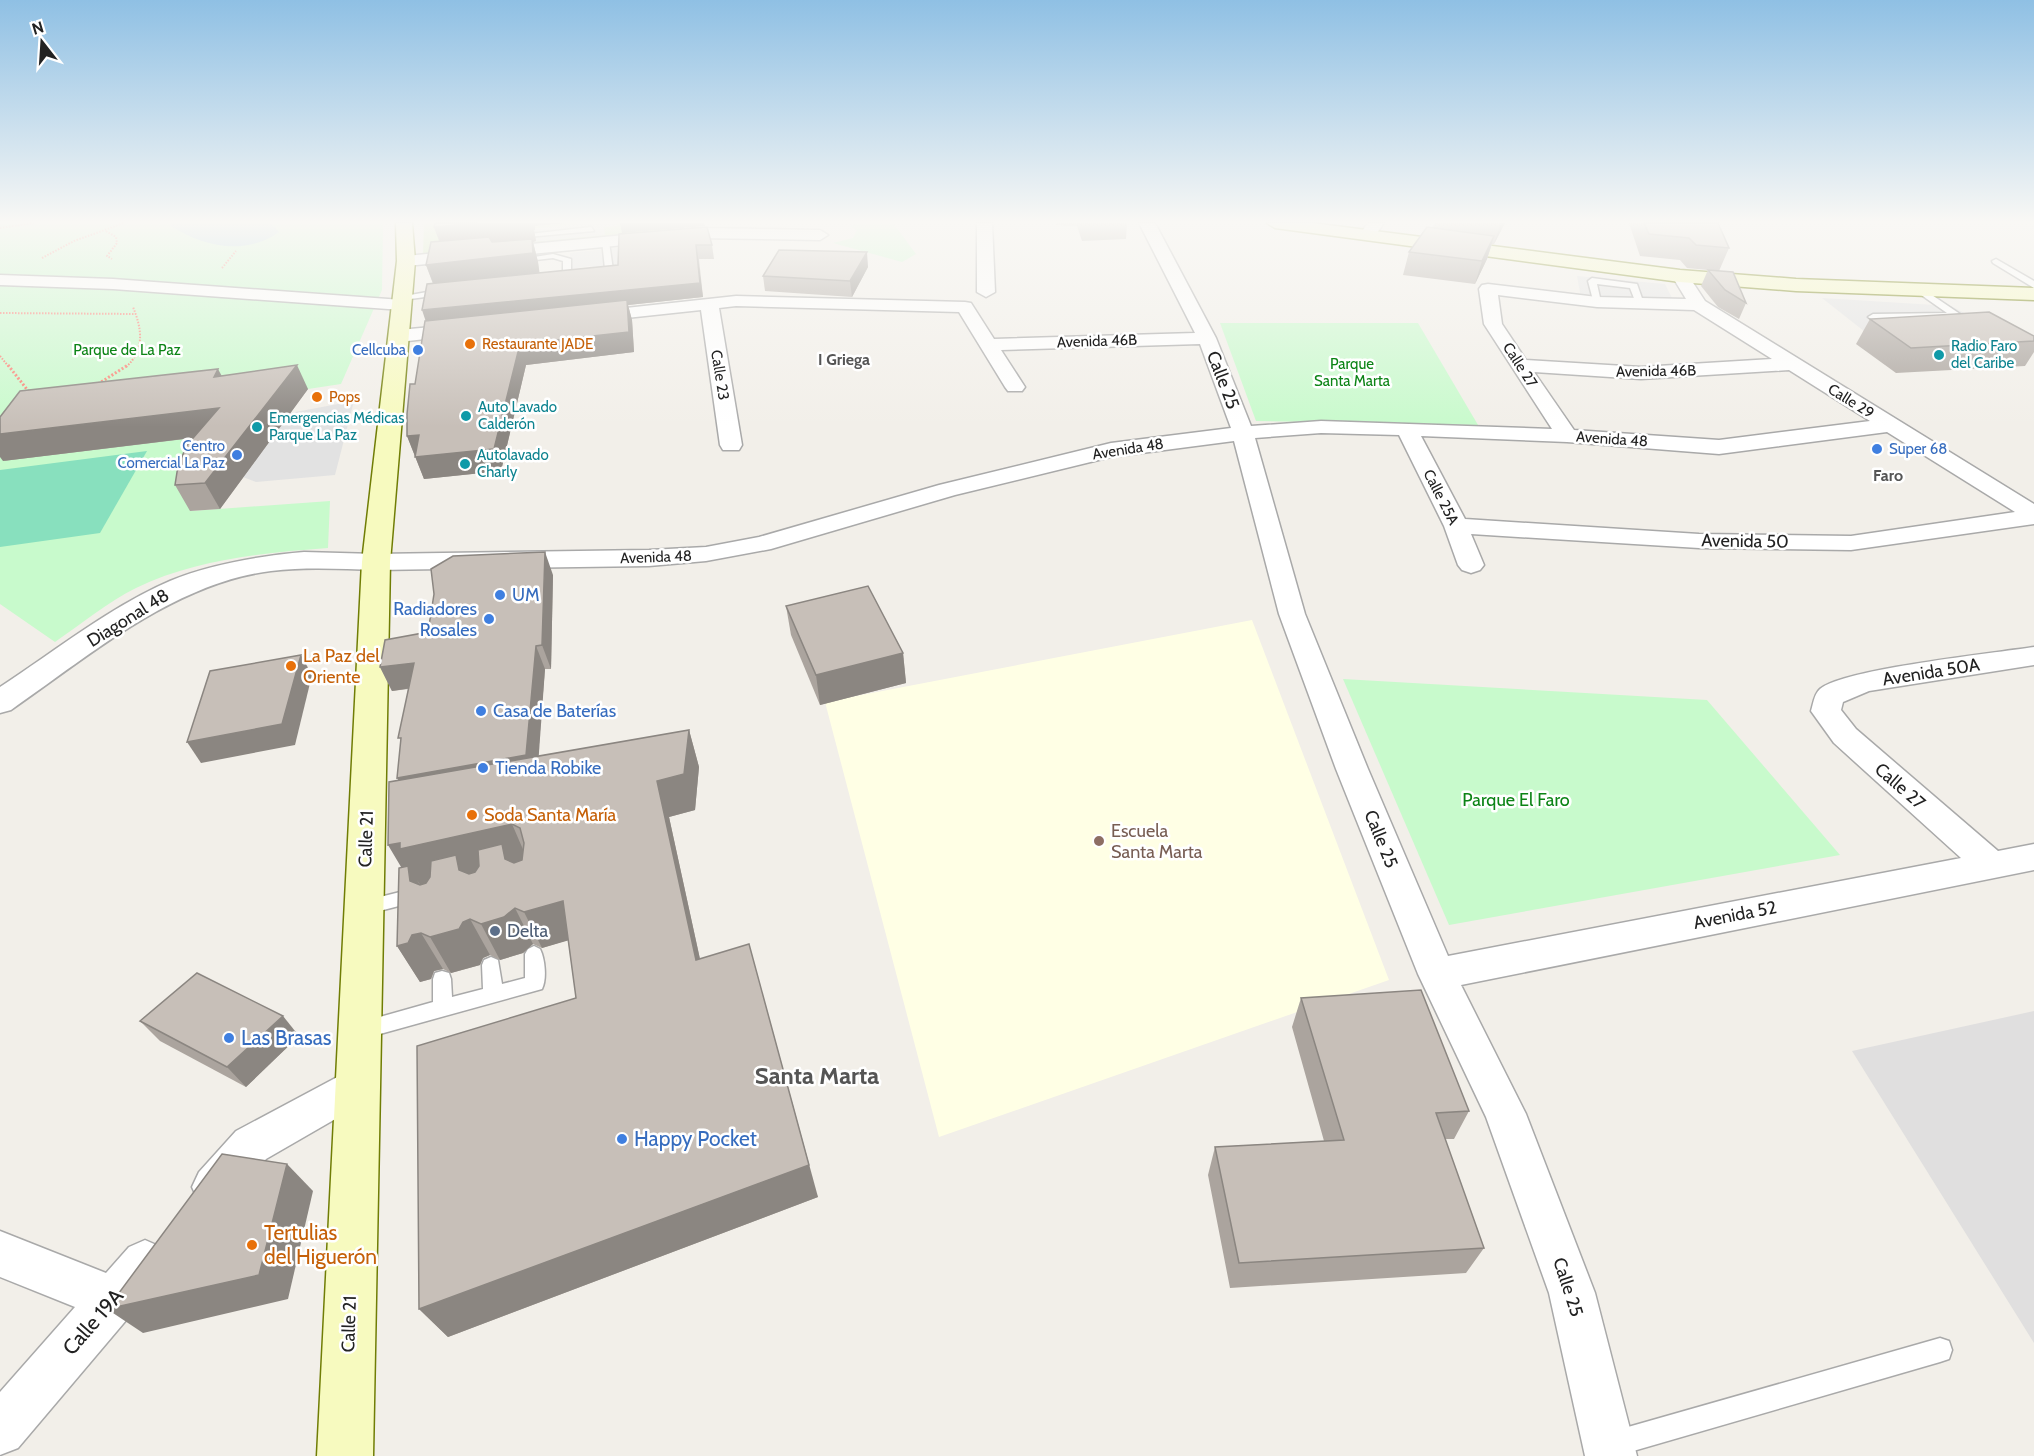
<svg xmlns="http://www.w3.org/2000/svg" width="2034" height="1456" font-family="Cabin,sans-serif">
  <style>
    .residential { fill: #e0dfdf }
    .education { fill: #ffffe5 }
    .grass { fill: #cdebb0 }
    .park { fill: #c8facc }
    .pitch { fill: #88e0be }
    .parking { fill: #e2e2e2 }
    .water { fill: #aad3df }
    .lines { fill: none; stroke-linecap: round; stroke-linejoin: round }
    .service-casing { stroke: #a9a9a9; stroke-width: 3 }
    .minor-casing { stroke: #a9a9a9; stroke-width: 3 }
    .tertiary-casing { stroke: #a9a9a9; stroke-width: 3 }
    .secondary-casing { stroke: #707d05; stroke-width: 3 }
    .path-far1 { stroke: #fa8072; stroke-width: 2; stroke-dasharray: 1.5 1.5; stroke-linecap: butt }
    .path { stroke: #fa8072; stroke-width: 3; stroke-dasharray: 2 2; stroke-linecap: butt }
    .service { fill: #fff; fill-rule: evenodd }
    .minor { fill: #fff; fill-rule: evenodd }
    .tertiary { fill: #fff; fill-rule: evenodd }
    .secondary { fill: #f7fabf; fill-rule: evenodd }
    .wall { fill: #aba49e }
    .shaded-wall { fill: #8b8681 }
    .building { fill: #c7bfb8; stroke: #8b8681; stroke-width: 1.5 }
    .food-dot { fill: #e8710a; stroke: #fff; stroke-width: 2 }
    .shop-dot { fill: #3f7fe0; stroke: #fff; stroke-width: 2 }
    .culture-dot { fill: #0f9aa8; stroke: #fff; stroke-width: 2 }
    .education-dot { fill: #8d6e63; stroke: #fff; stroke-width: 2 }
    .service-dot { fill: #5c6f8a; stroke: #fff; stroke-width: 2 }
    .labels { text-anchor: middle; stroke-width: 5; stroke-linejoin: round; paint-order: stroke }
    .far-street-label { font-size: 15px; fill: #222; stroke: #fff }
    .far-food-label { font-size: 15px; fill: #c56008; stroke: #fff; text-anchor: start }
    .far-culture-label { font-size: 15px; fill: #0d838f; stroke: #fff; text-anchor: start }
    .far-park-label { font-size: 15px; fill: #0c8416; stroke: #fff }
    .far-shop-label { font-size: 15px; fill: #366cbe; stroke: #fff; text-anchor: end }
    .far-neighbourhood-label { font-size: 16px; font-weight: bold; fill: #555; stroke: #fff }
    .street-label { font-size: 18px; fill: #222; stroke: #fff }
    .shop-label { font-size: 18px; fill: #366cbe; stroke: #fff; text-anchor: start }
    .food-label { font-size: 18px; fill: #c56008; stroke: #fff; text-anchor: start }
    .park-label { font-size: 18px; fill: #0c8416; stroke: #fff }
    .education-label { font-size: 18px; fill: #785e54; stroke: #fff; text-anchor: start }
    .service-label { font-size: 18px; fill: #4e5e75; stroke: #fff; text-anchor: start }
    .near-shop-label { font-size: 21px; fill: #366cbe; stroke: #fff; text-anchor: start }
    .near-food-label { font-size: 21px; fill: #c56008; stroke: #fff; text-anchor: start }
    .near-street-label { font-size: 21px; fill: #222; stroke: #fff }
    .near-neighbourhood-label { font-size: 24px; font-weight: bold; fill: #555; stroke: #fff }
  </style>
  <rect width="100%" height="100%" fill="#f2efe9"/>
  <path class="residential" d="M2034,1011v332l-182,-292z"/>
  <path class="education" d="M1252,620l137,360 -450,157 -114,-435z"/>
  <path class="grass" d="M424,223h39v11l105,-11h108v7l-253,24z"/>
  <g class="park">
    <path d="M0,223h383l-1,67 -41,94 -46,7 -104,120 139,-10 -2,47c-65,5 -132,11 -192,40 -28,14 -55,36 -81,54l-55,-38z"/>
    <path d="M861,223h32l23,31 -14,8 -69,-19 20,-5 4,-8 -7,-4z"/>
    <path d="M1220,323h198l60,102 -222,-4z"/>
    <path d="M1343,679l364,21 133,155 -391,70z"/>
  </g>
  <path class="pitch" d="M147,451l-47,82 -100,14v-77z"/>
  <g class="parking">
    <path d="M584,223h33v3l-13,1 1,8 -133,13 2,-13z"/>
    <path d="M624,247l4,25 -36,4 -2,-10 -19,3 -1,-16z"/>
    <path d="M1577,276l88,8 8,16 -92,-2z"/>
    <path d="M1822,298l129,8 40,21 -122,8z"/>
    <path d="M354,401l-19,74 -79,7 -13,-5 47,-64z"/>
  </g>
  <path class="water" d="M172,223h95l5,1 7,8c-33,24 -76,15 -108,-6z"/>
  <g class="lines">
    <g class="service-casing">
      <g id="service">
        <path d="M591,227l3,4 -78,7 -4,-2z"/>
        <path d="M602,240l7,2 4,28 -23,7v-4l15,-4z"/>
        <path d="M553,254l18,5v14l-8,8 -7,-2 7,-7v-11l-10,-3 -34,4 -4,-2z"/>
        <path d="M1996,259l38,22v7l-41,-25 -1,-2z"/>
        <path d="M1592,278l45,6 7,20 -7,2 -7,-18 -33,-4 4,18 -7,2 -6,-23z"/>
        <path d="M1920,287l40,27v4l-87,2 -5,-3 5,-3 74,-1 -30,-21v-4z"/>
        <path d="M444,289l4,3 -1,2 -44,6 -4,-3z"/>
        <path d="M416,888l6,2 3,5 -3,5 -58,15 -6,-2 -3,-5 3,-5 6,-2z"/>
        <path d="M534,946l6,3c5,10 7,30 2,40l-180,50 -7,-3 -3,-6 3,-6 78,-22v-23l2,-6 7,-2 7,2 2,6 1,18 31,-8 -1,-24 2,-5 7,-3 7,3 4,24 23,-6v-24l3,-5z"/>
        <path d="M1940,1338l9,3 3,9 -3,9 -9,3 -324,94 -11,-3 -4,-9 4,-9 9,-4z"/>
      </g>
    </g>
    <g class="minor-casing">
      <g id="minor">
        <path d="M977,223h15l3,69 -9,5 -9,-5z"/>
        <path d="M1139,223h16l61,115 35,88 70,-5 231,8 -68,-105 -5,-35 3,-4 6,-1 109,13 89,2 -14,-23 8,-5 6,1 19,29 329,203v20l-183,26 -152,-2 -228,-14 13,31 -4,5 -9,3 -9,-3 -4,-5 -14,-39 -45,-91 -78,-2 -66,5 50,176 63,155 80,187 513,-98 -127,-115 -23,-32c2,-6 3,-17 9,-22 23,-20 175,-36 214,-42v18l-165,26 -26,11 -2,8 15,19 142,122 36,-7v26l-573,115 65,129 69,179 42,163h-52l-36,-163 -63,-176 -68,-143 -82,-205 -57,-155 -45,-173 -123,16 -156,38 -184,54 -65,12 -57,5 -273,4 -9,-3 -4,-5 4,-5 9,-3 273,-4 57,-3 53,-10 180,-52 172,-42 120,-15 -31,-84 -199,6 24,37 -3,4h-14l-3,-4 -46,-75 -223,-6 -17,2 23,137 -3,5h-16l-3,-5 -19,-135 -112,12 -9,-5 9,-5 147,-16 229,6 6,1 23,36 201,-6zM1498,295l99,12 97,3 78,49 -131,8 -115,-7 -24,-36zM1789,370l81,51 -151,19 -145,-10 -40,-58 107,7zM1887,432l128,80 -164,24 -152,-2 -234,-15 -44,-83 146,6 152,12z"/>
        <path d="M1368,223h16l-10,14 -6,2 -8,-5z"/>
        <path d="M697,228l123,2 8,5 -8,5 -123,-2 -291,28 -8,-5 8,-5z"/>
        <path d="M0,275l113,4 289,21 9,5 -9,5 -289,-21 -113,-4z"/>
        <path d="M464,324l9,6 -3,4 -71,8 -9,-6 9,-6z"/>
        <path d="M356,1067l14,6 6,13 -6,13 -104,60 -37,43 -15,6 -15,-6 -7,-15 7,-15 37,-41z"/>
        <path d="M0,1231l106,42 23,-26 16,-7 16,7 7,16 -7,16 -143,169 -18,7v-63l75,-85 -75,-30z"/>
      </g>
    </g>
    <g class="tertiary-casing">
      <path id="tertiary" d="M304,552l72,2 10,2 4,6 -4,6 -10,2c-35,-1 -70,-3 -105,1 -97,12 -182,85 -260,139l-11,3v-26c55,-36 110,-80 170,-106 37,-16 95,-26 134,-29z"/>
    </g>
    <g class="secondary-casing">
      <g id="secondary">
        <path d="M396,223h16l3,38 -25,301 -17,894h-56l45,-894 35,-301z"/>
        <path d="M1267,223h45l368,47 116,9 238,9v12l-238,-9 -116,-9 -405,-54z"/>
      </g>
    </g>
    <g class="path-far1">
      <path d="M0,228l34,-5"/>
      <path d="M106,231l10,6 1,6 -10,13 5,3"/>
      <path d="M42,258l32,-17 50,-18"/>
      <path d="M222,268l14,-17"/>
      <path d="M0,313l136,1"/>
      <path d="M0,356l9,11"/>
      <path d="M126,367c19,-17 16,-38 7,-60"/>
    </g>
    <g class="path">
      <path d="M8,365l21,27"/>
      <path d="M98,384l30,-19"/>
    </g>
    <use href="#service" class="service"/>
    <use href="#minor" class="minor"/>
    <use href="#tertiary" class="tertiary"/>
    <use href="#secondary" class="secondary"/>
  </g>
  <g class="wall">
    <path d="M1056,223h71l-1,16 -44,2 -5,-15 -21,-1z"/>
    <path d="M1434,223h71l-11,21h-2l-5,15 -12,25 -72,-9 6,-23 24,-24z"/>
    <path d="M1629,223h89l11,25 -10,23 -32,-3 -7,-8 -40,-4z"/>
    <path d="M535,226v4h-1l2,11 -3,1 5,20 1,11 79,-8 1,-31 93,11 2,14h-15l4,38 -75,8 4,15 2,32 -108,13 -25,106 -77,8 -17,-43 19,-115 7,-37 -7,-19 13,-24 -5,-14z"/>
    <path d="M868,267l-16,30 -87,-6 -2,-15z"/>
    <path d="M1708,270l38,33 -7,16 -21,-12 -17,-21z"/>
    <path d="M1870,319l164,17v16l-9,14 -129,7 -40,-29z"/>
    <path d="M222,376l86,13 -88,120 -30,2 -15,-26 18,-47 -190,23z"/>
    <path d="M553,575l-2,94h-6l-7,87 151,-26 10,37 -4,43 -26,7 31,142 118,238 -370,140 -29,-28 157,-311 -8,-58 -26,8 -9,-4 -10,9 -23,7 -10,-5 -7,3 -3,7 -29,8 -8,-4 -9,2 -3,8 -11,3 -23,-36 4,-79 -2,-87 9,-91 -16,2 -12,-24z"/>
    <path d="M786,606l117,47 3,30 -86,22 -29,-70z"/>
    <path d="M1301,998l168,113 -15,28h-9l39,109 -18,25 -236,15 -22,-113 7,-28 109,-6 -32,-114z"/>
    <path d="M140,1021l159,15 -53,51 -86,-46z"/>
  </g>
  <g class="shaded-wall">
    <path d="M470,223h97l-32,3v4h-1l2,11 -3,1 5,20 2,14 -105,12 -9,-23 17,-15 -9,-23z"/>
    <path d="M620,223h84l1,3 -83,7z"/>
    <path d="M1501,223h4l-11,21z"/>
    <path d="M1494,236l-7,23 -12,25 7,-23z"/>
    <path d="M696,245l7,52 -75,8 4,15 2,32 -108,13 -25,106 -77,8 -17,-43 20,-111 -5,-15 278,-27z"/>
    <path d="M867,252l1,15 -16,30 -2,-16z"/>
    <path d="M297,365l11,24 -88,120 -15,-26z"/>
    <path d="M218,369l13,24 -17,-16z"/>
    <path d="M219,408l13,25 -229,28 -3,-4v-23z"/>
    <path d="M545,552l8,23 -2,94 -9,-24z"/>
    <path d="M536,646l9,23 -8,111 -126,22 -14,-24z"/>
    <path d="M903,653l3,30 -86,22 -4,-30z"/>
    <path d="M301,655l11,20 -17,70 -94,18 -14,-21z"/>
    <path d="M414,663l11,23 -33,5 -12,-24z"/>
    <path d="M689,730l10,37 -4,43 -26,7 39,179 -12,-36 -39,-179z"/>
    <path d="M512,824l16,37 -107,25 -4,-6 12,22 -19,-20 -22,-37 12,-2z"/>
    <path d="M563,901l17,36 -38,11 -18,-36z"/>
    <path d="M515,908l18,36 -10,9 -23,7 -19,-36z"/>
    <path d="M470,919l20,36 -7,3 -3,7 -29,8 -21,-36z"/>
    <path d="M421,933l22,36 -9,2 -3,8 -11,3 -23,-36 15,-11z"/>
    <path d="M749,944l69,253 -370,140 -29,-28z"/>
    <path d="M283,1016l16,20 -53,51 -19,-20z"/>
    <path d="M287,1164l26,27 -25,108 -145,34 -36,-24z"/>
  </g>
  <g class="building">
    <path d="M435,223h43l-44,4z"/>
    <path d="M1644,223h74l11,25 -33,-3 -7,-7 -40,-4z"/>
    <path d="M707,227l5,18h-16l4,38 -278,27 5,-26 191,-19 1,-31z"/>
    <path d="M1427,227l67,9 -12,25 -73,-9z"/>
    <path d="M489,237l3,5 40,-3 1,14 -107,12 5,-23z"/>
    <path d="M779,250l88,2 -17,29 -87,-5z"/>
    <path d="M1708,270l25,2 13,31 -21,-13z"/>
    <path d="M627,300l2,32 -109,12 -26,105 -79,8 4,-22 -12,1v-22l3,-30h5l10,-63z"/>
    <path d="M1989,312l45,24v5l-123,7 -41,-29z"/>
    <path d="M297,365l-92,118 -30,2 3,-19 9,-21 32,-37 -219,26v-17l20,-26 198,-22 -4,8z"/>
    <path d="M545,552l-3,93 -6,1 -10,109 -129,23 4,-40h-3l16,-75 -34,4 5,-27 43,-8 6,-38 -3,-25 22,-13z"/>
    <path d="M868,586l35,67 -87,22 -30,-69z"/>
    <path d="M301,655l-19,69 -95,18 23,-71z"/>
    <path d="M689,730l-5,44 -27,7 39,179 53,-16 60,221 -390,144 -2,-263 159,-48 -13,-97 -39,11 -9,-4 -11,9 -23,7 -11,-5 -7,3 -4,7 -29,8 -9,-4 -9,2 -4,8 -11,3 2,-78 9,-2 2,15 10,4 6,-2 4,-6 1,-16 25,-6 3,15 10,4 6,-2 4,-6 -1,-16 24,-6 3,15 9,4 8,-3 2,-17 -4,-15 -8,-4 -112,25v-6l-12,2 1,-63z"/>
    <path d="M197,973l86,43 -56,51 -87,-46z"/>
    <path d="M1421,990l48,121 -33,2 48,135 -245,15 -24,-116 129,-7 -43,-142z"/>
    <path d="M222,1154l65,10 -28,111 -152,34z"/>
  </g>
  <linearGradient id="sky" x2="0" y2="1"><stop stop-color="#8fc0e4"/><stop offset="0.52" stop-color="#f9f8f5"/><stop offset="1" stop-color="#f9f8f5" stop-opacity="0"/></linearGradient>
  <rect width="2034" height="427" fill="url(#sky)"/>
  <g class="food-dot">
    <circle cx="470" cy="344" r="6"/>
    <circle cx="317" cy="397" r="6"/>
    <circle cx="291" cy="666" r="6"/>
    <circle cx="472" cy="815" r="6"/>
    <circle cx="252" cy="1245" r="6"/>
  </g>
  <g class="shop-dot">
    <circle cx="418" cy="350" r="6"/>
    <circle cx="1877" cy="449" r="6"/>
    <circle cx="237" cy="455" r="6"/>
    <circle cx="500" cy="595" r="6"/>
    <circle cx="489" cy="619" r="6"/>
    <circle cx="481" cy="711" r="6"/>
    <circle cx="483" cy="768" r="6"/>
    <circle cx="229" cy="1038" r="6"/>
    <circle cx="622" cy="1139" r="6"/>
  </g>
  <g class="culture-dot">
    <circle cx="1939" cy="355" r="6"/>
    <circle cx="466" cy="416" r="6"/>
    <circle cx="257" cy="427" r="6"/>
    <circle cx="465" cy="464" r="6"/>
  </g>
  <circle class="education-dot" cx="1099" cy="841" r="6"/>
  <circle class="service-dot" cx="495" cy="931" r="6"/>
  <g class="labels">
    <g class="far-street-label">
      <text transform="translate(1097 341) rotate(-2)" y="5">Avenida 46B</text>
      <text transform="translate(1520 365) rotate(57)" y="5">Calle 27</text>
      <text transform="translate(1656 371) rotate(-1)" y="5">Avenida 46B</text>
      <text transform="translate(720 375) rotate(81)" y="5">Calle 23</text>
      <text transform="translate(1851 401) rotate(32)" y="5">Calle 29</text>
      <text transform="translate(1612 439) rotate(4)" y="5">Avenida 48</text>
      <text transform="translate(1128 449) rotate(-9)" y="5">Avenida 48</text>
      <text transform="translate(1441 497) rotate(63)" y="5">Calle 25A</text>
      <text transform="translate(656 557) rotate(-2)" y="5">Avenida 48</text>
    </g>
    <g class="far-food-label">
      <text x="482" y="349">Restaurante JADE</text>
      <text x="329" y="402">Pops</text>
    </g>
    <g class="far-culture-label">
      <text x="1951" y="351">Radio Faro<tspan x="1951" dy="17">del Caribe</tspan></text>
      <text x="478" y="412">Auto Lavado<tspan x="478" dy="17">Calderón</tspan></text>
      <text x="269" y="423">Emergencias Médicas<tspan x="269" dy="17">Parque La Paz</tspan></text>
      <text x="477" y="460">Autolavado<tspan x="477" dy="17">Charly</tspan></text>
    </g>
    <g class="far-park-label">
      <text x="127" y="355">Parque de La Paz</text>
      <text x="1352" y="369">Parque<tspan x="1352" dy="17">Santa Marta</tspan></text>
    </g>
    <g class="far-shop-label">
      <text x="406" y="355">Cellcuba</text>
      <text x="225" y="451">Centro<tspan x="225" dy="17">Comercial La Paz</tspan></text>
      <text x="1889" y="454" text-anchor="start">Super 68</text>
    </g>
    <g class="far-neighbourhood-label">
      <text x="844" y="365">I Griega</text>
      <text x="1888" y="481">Faro</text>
    </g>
    <g class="street-label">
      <text transform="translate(1223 380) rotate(69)" y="6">Calle 25</text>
      <text transform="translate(1745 541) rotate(1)" y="6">Avenida 50</text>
      <text transform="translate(128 618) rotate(-32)" y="6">Diagonal 48</text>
      <text transform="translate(1931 672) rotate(-9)" y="6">Avenida 50A</text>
      <text transform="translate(1900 786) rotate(41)" y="6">Calle 27</text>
      <text transform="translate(366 839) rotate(-88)" y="6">Calle 21</text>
      <text transform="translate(1381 839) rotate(68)" y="6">Calle 25</text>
      <text transform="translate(1735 915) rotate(-11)" y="6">Avenida 52</text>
      <text transform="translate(1568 1287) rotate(72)" y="6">Calle 25</text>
      <text transform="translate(349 1324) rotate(-88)" y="6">Calle 21</text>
    </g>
    <g class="shop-label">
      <text x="512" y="601">UM</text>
      <text x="477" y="615" text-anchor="end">Radiadores<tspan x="477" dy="21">Rosales</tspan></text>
      <text x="493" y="717">Casa de Baterías</text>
      <text x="495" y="774">Tienda Robike</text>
    </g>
    <g class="food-label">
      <text x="303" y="662">La Paz del<tspan x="303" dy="21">Oriente</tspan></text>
      <text x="484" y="821">Soda Santa María</text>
    </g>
    <g class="park-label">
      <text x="1516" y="806">Parque El Faro</text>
    </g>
    <g class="education-label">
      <text x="1111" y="837">Escuela<tspan x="1111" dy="21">Santa Marta</tspan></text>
    </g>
    <g class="service-label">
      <text x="507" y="937">Delta</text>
    </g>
    <g class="near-shop-label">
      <text x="241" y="1045">Las Brasas</text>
      <text x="634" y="1146">Happy Pocket</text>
    </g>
    <g class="near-food-label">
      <text x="264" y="1240">Tertulias<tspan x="264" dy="24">del Higuerón</tspan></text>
    </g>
    <g class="near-street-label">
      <text transform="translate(93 1322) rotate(-49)" y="7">Calle 19A</text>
    </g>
    <g class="near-neighbourhood-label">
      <text x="817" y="1084">Santa Marta</text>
    </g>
  </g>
  <g transform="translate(42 42) rotate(343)" stroke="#ffffff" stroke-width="4.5" paint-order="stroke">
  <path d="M0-4.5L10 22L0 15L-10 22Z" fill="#222222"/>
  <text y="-9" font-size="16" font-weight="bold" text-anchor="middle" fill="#222222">N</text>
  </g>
</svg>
